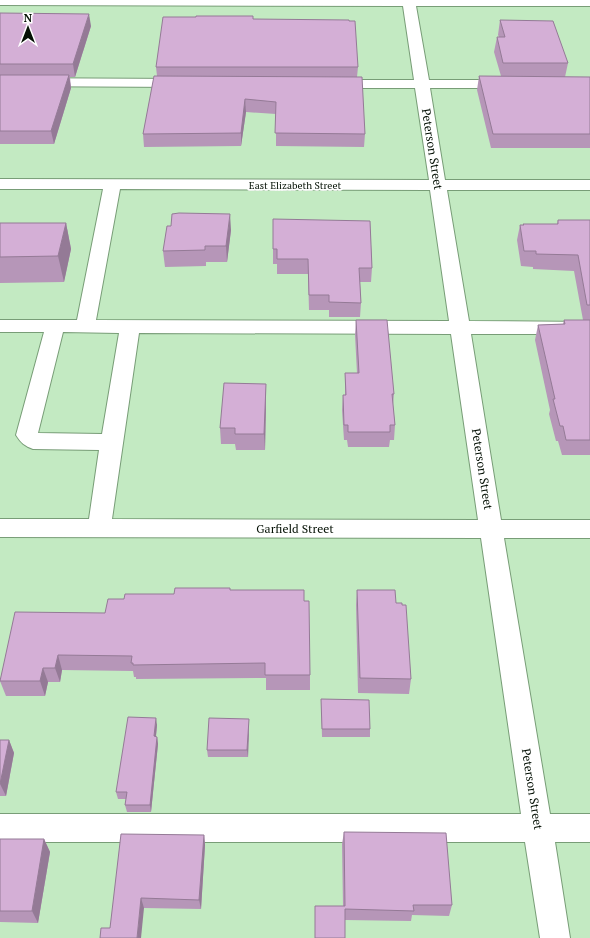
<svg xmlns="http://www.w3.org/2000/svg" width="590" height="938" font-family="'PT Serif',serif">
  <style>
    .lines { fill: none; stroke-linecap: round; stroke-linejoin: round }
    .minor-casing { stroke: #789d77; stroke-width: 2 }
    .minor { fill: #fff; fill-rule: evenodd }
    .wall { fill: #b696b8 }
    .shaded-wall { fill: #947a96 }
    .building { fill: #d4afd6; stroke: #947a96 }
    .labels { text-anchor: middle; stroke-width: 3.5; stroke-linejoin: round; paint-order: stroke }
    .far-street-label { font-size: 10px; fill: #041004; stroke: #fff }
    .street-label { font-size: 12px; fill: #041004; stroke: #fff }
  </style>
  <rect width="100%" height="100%" fill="#c3eac2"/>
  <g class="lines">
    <g class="minor-casing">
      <g id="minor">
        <path d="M0,0h590v6h-174l13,74h80l5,1 2,3 -2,3 -5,1h-79l15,92h145v10h-143l22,131 121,1v12h-119l30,186h89v18h-86l46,276h40v28h-35l15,96h-30l-15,-96h-525v-28h521l-40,-276 -481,-1v-18h89l10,-69 -66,-1c-8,-3 -12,-6 -17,-14l28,-103h-44v-12h77l26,-131h-103v-10l429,1 -14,-92h-82l-5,-1 -2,-3 2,-3 5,-1h81l-11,-74 -403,-1zM120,189l310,1 19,131 -353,-1zM63,332l56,1 -17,101 -64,-1zM139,333l312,1 27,186 -366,-1z"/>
        <path d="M0,78l183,1 5,1 2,3 -2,3 -5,1 -183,-1z"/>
      </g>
    </g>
    <use href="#minor" class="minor"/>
  </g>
  <g class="wall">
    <path d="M0,13l91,13 -16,51h-5l1,11 -17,56h-54z"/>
    <path d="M253,19l105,48 -1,10 8,57 -1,13 -88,-1v-32l-30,-2 -5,34 -97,1 -1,-13 14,-58 -1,-9z"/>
    <path d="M500,20l68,43 -3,14h25v71h-99l-14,-58 2,-14h22l-7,-24 3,-15h2l-1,-2z"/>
    <path d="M558,220h32v235h-28l-4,-14h-2l-7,-27 1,-4 -15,-70 3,-15 25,-1 1,-4h19l-9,-49 -41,-2v-2l-12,-1 -4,-26 3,-15h3v-1h34z"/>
    <path d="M370,221l2,47 -1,14h-11l1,21 -1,14h-31v-7h-20l-1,-36h-31v-10h-4v-15z"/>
    <path d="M0,223h66l5,26 -7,33 -64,1z"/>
    <path d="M231,230l-4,32h-21v4l-41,1 -2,-16z"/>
    <path d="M356,320l38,74 -1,11 2,20 -1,15h-4l-1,7h-41l-1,-7h-3l-2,-30 1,-15h2v-22h12l-2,-38z"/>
    <path d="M266,384v16l-1,50h-29l-1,-6h-14l-1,-16z"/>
    <path d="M230,588v2l74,11 6,74v15h-44v-12l-130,1v-2h-2l-1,-6 -71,-1 -2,12h-12l-3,14h-39l-6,-15 105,-68 19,-14 50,-5z"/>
    <path d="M357,590l39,13 15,76 -2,15 -51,-1 -2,-88z"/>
    <path d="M321,699l49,30v8h-48z"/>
    <path d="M157,725l-1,12h1l1,7 -7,68h-24l-2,-7 1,-6h-8l-2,-7z"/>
    <path d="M249,727l-1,30h-40l-1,-7z"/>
    <path d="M0,740h9l5,13 -8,43h-6z"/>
    <path d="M344,832l108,73 -3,11 -37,-1 -1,6 -66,-1v18h-30v-32h28l-1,-62z"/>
    <path d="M204,835l1,10 -4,64 -57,-1 -34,20z"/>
    <path d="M0,839h44l6,13 -12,71 -38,-1z"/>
  </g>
  <g class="shaded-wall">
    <path d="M89,14l2,12 -16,51 -2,-13z"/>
    <path d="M69,75l2,13 -17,56 -3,-13z"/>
    <path d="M245,99l1,13 -5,34v-13z"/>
    <path d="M230,214l1,16 -4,32 -1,-16z"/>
    <path d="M66,223l5,26 -7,33 -6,-26z"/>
    <path d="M266,384v16l-1,50 -1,-16z"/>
    <path d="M58,655l4,15 -2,12 -5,-14z"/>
    <path d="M43,668l5,14 -3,14 -5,-15z"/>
    <path d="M156,718l1,7 -2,19 -1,-8z"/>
    <path d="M249,719v8l-1,30 -1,-7z"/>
    <path d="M157,737l1,7 -7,68 -1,-7z"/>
    <path d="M9,740l5,13 -8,43 -6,-12z"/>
    <path d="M204,835l1,10 -4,64 -2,-9z"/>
    <path d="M44,839l6,13 -12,71 -6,-12z"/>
    <path d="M141,898l3,10 -3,30h-4z"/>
  </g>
  <g class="building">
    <path d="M0,13l89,1 -16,50h-73z"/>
    <path d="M196,16h57v3l96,1v1h6l3,46h-202l7,-50h33z"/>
    <path d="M500,20l53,1 15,42h-65l-6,-26h8z"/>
    <path d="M0,75h69l-18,56h-51z"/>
    <path d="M154,76l208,1 3,57 -90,-1 1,-31 -31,-3 -4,34 -98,1z"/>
    <path d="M479,76l111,1v57h-97z"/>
    <path d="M179,213l51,1 -4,32h-21v4l-42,1 4,-25h4l1,-12z"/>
    <path d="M273,219l97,2 2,47h-13l2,35 -32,-1v-7h-20l-1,-36h-31v-10h-4z"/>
    <path d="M558,220h32v85h-3l-9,-50 -42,-1v-3h-12l-4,-26h4l-1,-1h35z"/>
    <path d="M0,223h66l-8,33 -58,1z"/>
    <path d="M356,320h31l7,74h-2l3,31h-5v7h-42v-7h-4l-1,-30h3l-1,-22h14z"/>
    <path d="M564,320h26v120h-24l-3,-14h-3l-7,-27h2l-17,-74 27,-1z"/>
    <path d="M224,383l42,1 -2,50h-29v-6h-15z"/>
    <path d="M175,588h55v2h74v11h5l1,74h-45v-12l-132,2v-2h-2l1,-7 -74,-1 -3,13h-12l-3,13h-40l15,-69 90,1 3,-14h16l1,-5h49z"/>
    <path d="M357,590h38l1,13h6v2h4l5,74 -51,-1z"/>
    <path d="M321,699l48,1 1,29h-48z"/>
    <path d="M128,717l28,1 -2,18 3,1 -7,68h-25l2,-13h-11z"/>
    <path d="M209,718l40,1 -2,31h-40z"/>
    <path d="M0,740h9l-9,44z"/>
    <path d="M344,832l102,1 6,72h-39l1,6 -69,-2v29h-30v-32h30z"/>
    <path d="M121,834l83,1 -5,65 -58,-2 -4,40h-37l1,-10h9z"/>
    <path d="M0,839h44l-12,72h-32z"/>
  </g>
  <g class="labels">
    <g class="far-street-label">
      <text x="295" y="189">East Elizabeth Street</text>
    </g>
    <g class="street-label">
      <text transform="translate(432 149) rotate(81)" y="4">Peterson Street</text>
      <text transform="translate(482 469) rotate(81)" y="4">Peterson Street</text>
      <text x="295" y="533">Garfield Street</text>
      <text transform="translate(532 789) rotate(81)" y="4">Peterson Street</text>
    </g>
  </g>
  <g transform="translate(28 28)" stroke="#ffffff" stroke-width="3" paint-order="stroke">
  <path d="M0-3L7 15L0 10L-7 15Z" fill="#041004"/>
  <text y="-6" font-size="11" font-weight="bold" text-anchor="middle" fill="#041004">N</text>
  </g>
</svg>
